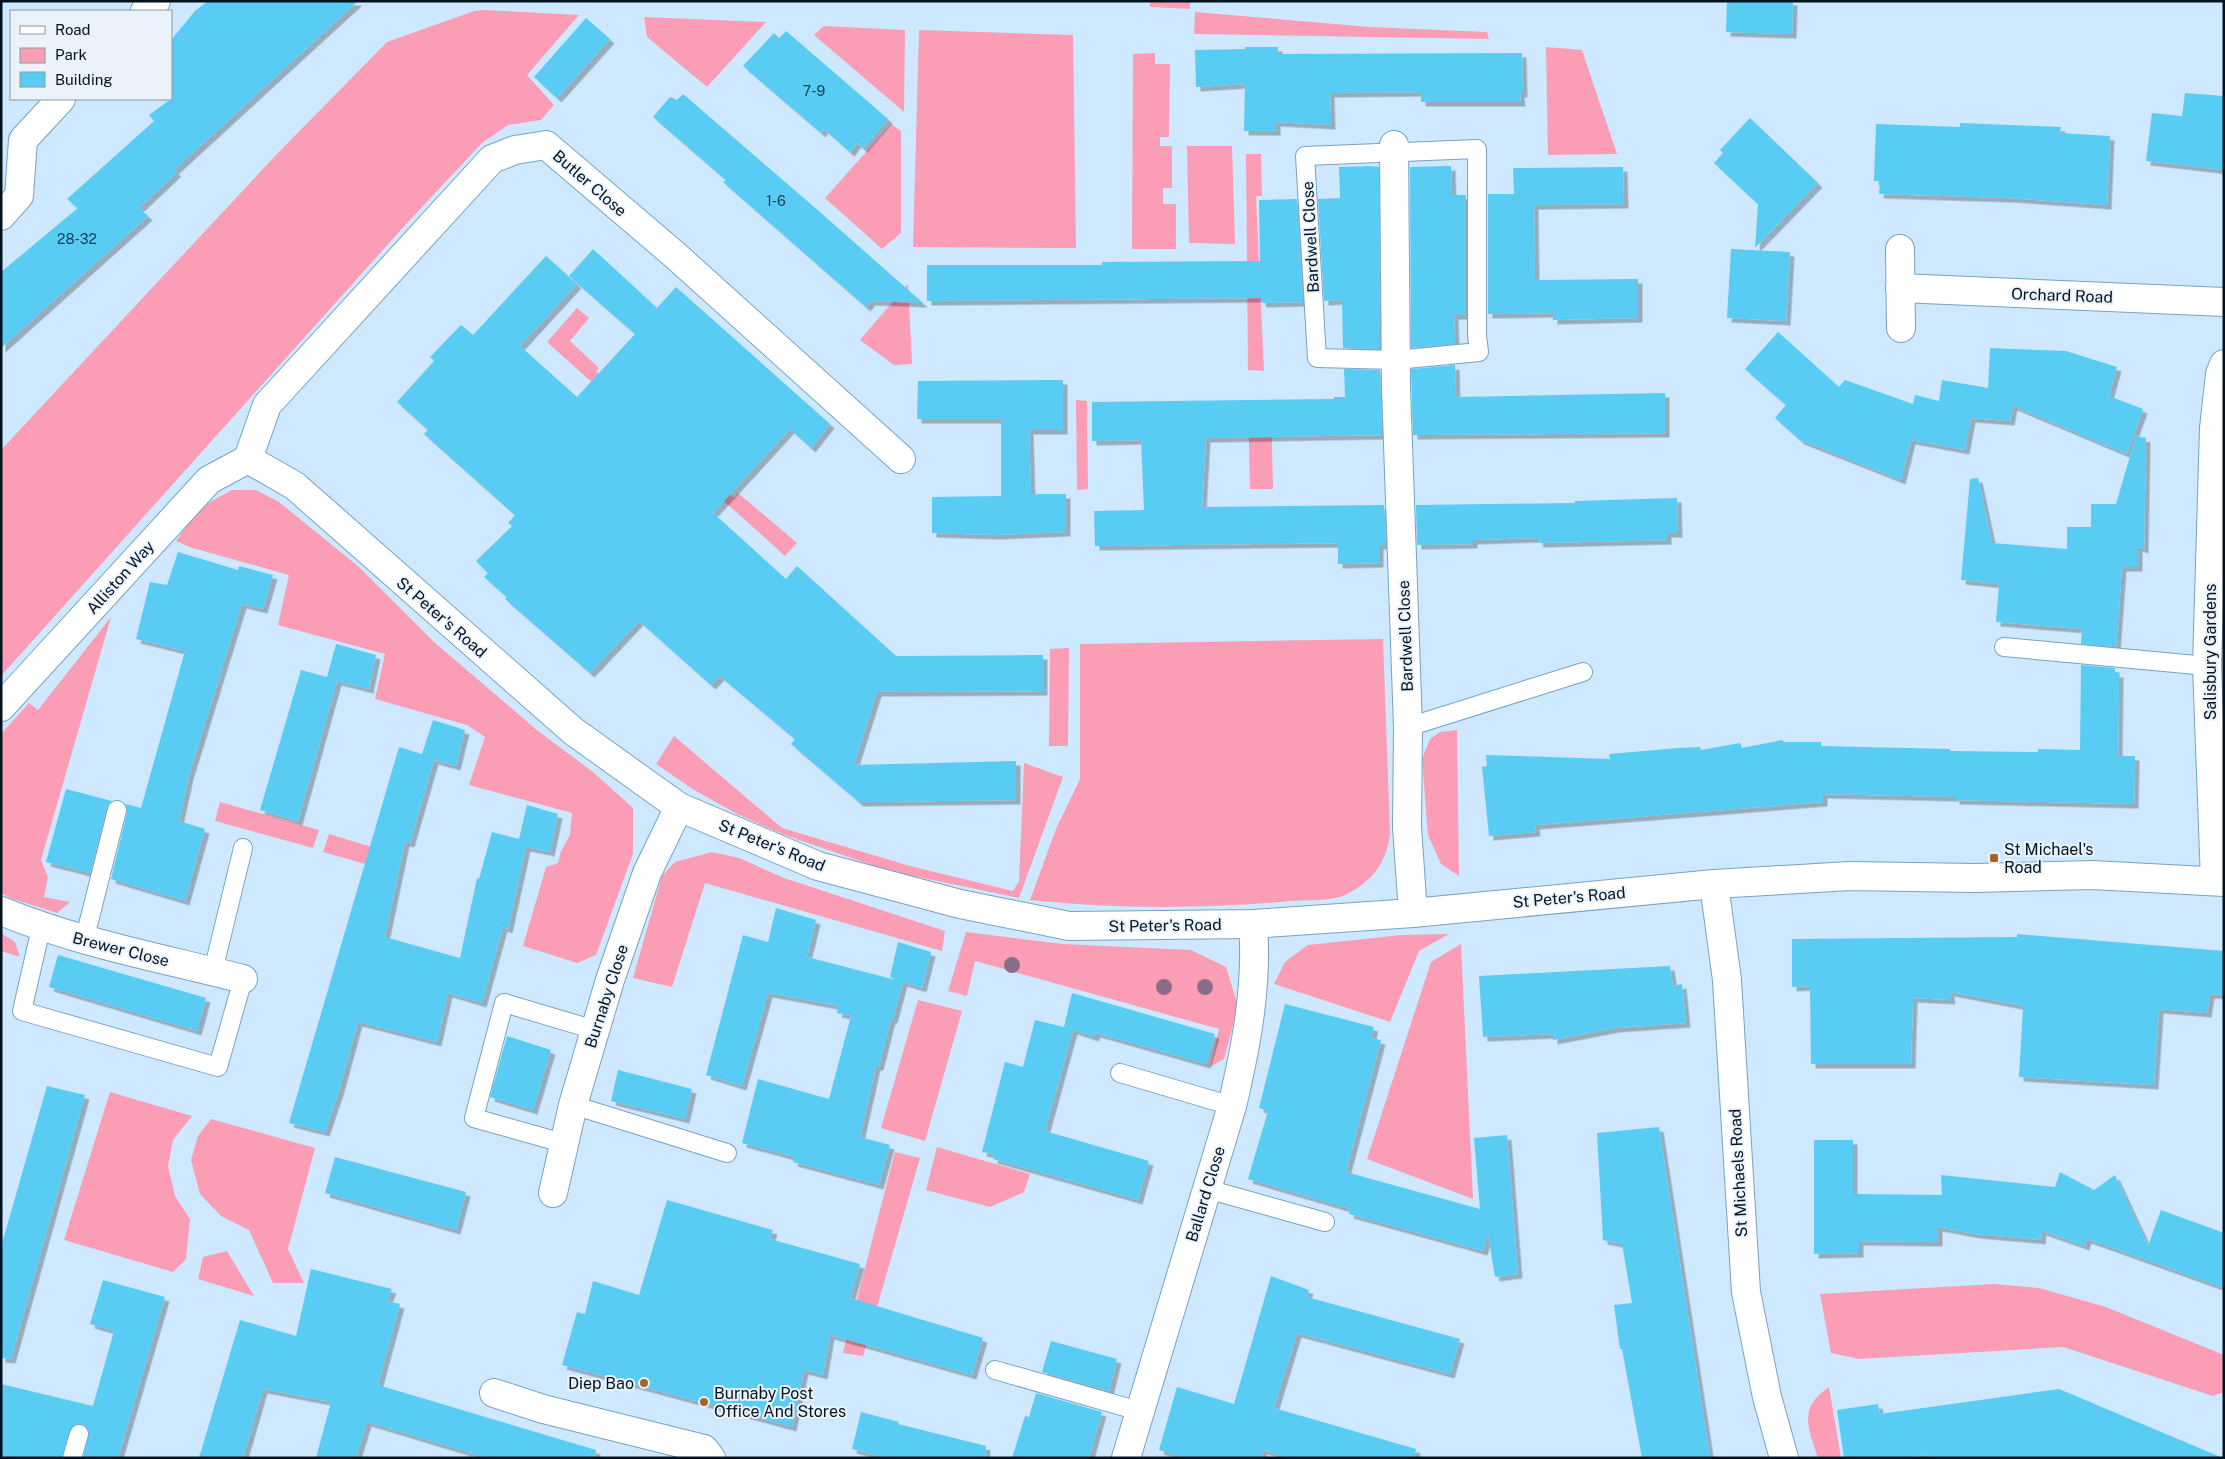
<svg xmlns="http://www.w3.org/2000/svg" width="2225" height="1459" font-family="'Public Sans',sans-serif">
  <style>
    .green { fill: #fb9db5 }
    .building { fill: #59ccf3; filter: url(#shadow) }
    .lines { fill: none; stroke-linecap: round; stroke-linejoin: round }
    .lane-casing { stroke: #77a2c5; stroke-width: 20 }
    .street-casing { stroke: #77a2c5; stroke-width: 30 }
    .lane { stroke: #fff; stroke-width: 18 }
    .street { stroke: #fff; stroke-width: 28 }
    .tree { fill: #8a6e88 }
    .poi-dot { fill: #a26628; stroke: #eaf3fb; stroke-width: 2 }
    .labels { text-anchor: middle; stroke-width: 4; stroke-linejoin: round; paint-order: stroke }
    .number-label { font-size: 14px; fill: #184054 }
    .street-label { font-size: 16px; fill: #03121f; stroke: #eaf3fb }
    .poi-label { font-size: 16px; fill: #03121f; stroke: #eaf3fb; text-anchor: start }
  </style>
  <defs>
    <filter id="shadow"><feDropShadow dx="4.5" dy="4.5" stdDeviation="0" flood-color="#0004"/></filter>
  </defs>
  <rect width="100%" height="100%" fill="#cee9ff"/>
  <g class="green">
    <path d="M1150,1h40v8l-40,-2z"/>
    <path d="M485,10l94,5 -52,60 27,30 -13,15 -33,5 -26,18 -75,80 -406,453v-226l274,-294 112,-114 87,-31z"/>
    <path d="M1195,12l175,15 117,5 2,7 -295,-5z"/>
    <path d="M644,17l122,5 -59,65 -60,-50z"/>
    <path d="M824,26l81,4 -1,82 -90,-77z"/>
    <path d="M919,30l154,5 3,213 -163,-1z"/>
    <path d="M1546,47l36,3 35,104 -69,1z"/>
    <path d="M1155,53v11h15l-1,73h-9v9h12v42h-9v16h13v45h-44l1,-195z"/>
    <path d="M891,124l10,7v102l-19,16 -57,-51z"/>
    <path d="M1187,146h45l3,98 -46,-1z"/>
    <path d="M1246,154h15l1,42h-6l8,175 -16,-1z"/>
    <path d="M908,284l4,80 -18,1 -34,-25z"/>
    <path d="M577,308l12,10 -19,23 29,27 -3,3 138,127 4,-5 59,50 -12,13 -238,-214z"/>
    <path d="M1076,400l11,1 1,88 -11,1z"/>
    <path d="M1248,403h23l2,86h-23z"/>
    <path d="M232,490h24l23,12 80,65 75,75 104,89 55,41 40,36v46l-37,101 -19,8 -54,-17 23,-79 12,-4 3,-12 9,-16 2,-22 -103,-28 16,-48 -18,-12 -92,-26 10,-45 -107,-29 11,-50 -100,-28 -13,-6 23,-33z"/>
    <path d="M111,617l-70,243 7,17 -4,20 26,5 -13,11 -47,-15 -9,-5v-159l28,-31 9,7z"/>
    <path d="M1383,639l7,194c-3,30 -19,50 -47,63 -12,5 -39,4 -53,5 -87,8 -174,8 -260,-1l26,-71 24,-50v-135z"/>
    <path d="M1069,648l-1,98h-19l1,-97z"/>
    <path d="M1457,730l2,146 -18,-12 -13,-29 -6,-76 8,-20 10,-7z"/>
    <path d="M674,736l108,92 128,38 103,25 6,-10 5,-118 39,14 -44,121 -130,-27 -107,-37 -45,-20 -43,-24 -38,-26z"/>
    <path d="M220,802l99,28 -6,18 -98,-27z"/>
    <path d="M329,834l69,21 -5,17 -70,-20z"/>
    <path d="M712,852l27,6 45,20 161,53 -3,20 -237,-68 -33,104 -39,-9 29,-102 13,-14z"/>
    <path d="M966,932l97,12 128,6 35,17 12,39 -14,53 -14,8 9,-38 -244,-68 -8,35 -19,-5z"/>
    <path d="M1,933l14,9 5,15 -19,-6z"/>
    <path d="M1449,934l-30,17 -29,71 -116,-38 11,-22 23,-17 93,-10z"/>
    <path d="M1461,944l12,255 -106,-40 64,-197z"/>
    <path d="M918,1000l44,11 -37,130 -44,-13z"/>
    <path d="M110,1092l82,24 -19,24 -5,26 7,30 15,23 -4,40 -13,13 -109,-32z"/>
    <path d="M211,1119l104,29 -27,101 16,34h-31l-24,-53 -28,-14 -21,-22 -9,-34 7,-24z"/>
    <path d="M937,1147l93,27 -6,18 -34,15 -64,-17z"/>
    <path d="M895,1152l25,6 -57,198 -20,-3z"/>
    <path d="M227,1251l27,45 -56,-17 5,-22z"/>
    <path d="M1994,1284l45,4 67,19 118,48v37l-11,4 -150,-49 -204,12 -28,-6 -11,-59z"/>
    <path d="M1829,1387l12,71h-23c-10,-31 -20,-50 11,-71z"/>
  </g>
  <g class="building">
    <path d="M208,1h150l-184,169 3,2 -38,36 9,8 -147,132v-76l77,-64 -11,-9 87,-78 -5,-6 22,-16v-59l24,-29z"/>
    <path d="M1727,1h66l-1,33 -66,-2z"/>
    <path d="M586,18l24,21 -53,59 -23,-21z"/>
    <path d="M786,31l102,88 -25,29 -6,-5 -7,9 -26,-23 -3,4 -78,-67 31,-33 5,5z"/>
    <path d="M1245,47h33v7l244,-1 1,40h-3l1,9h-100v-10l-91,1 1,32 -55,-3v9h-32l1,-47 -49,3 -1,-37 50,-1z"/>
    <path d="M2185,93l39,3v74l-78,-9 6,-48 30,3z"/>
    <path d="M683,94l130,112 110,97 -52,-2 -5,6 -143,-125 3,-2 -73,-63 17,-20 7,3z"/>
    <path d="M1750,118l68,65 -63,65 3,-44 -44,-41 9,-10 -3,-3z"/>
    <path d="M1960,123l101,4 -1,6 50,3 -3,69 -98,-7 -130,-4 1,-13h-6l2,-57 84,3z"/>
    <path d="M1371,166l8,1 1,182 -37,-1 -1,-48 -18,1 -6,-102 22,-1 -1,-31z"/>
    <path d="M1451,166l1,29h14v120h-12l1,29 -44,4 -1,-181z"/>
    <path d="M1623,167l1,37 -90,1 1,75 103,-1v39l-85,2v-7l-65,1v-120h26l-1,-26z"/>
    <path d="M1297,199l6,103 -41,1 -1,-5 -334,3v-36h175v-3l158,-1 -1,-61z"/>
    <path d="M593,249l64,59 19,-21 154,137 -19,24 -21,-19 -77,84 73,66 11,-13 99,90 147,-1v36l-166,1 -23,73 162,-4v39l-157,2 -68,-58 4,-5 -75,-63 -9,9 -72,-64 -49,52 -85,-74 2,-2 -23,-20 4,-4 -12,-12 36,-35 -4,-3 7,-8 -91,-81 4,-4 -31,-28 37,-41 -4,-4 31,-32 12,10 73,-79 31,28 -57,62 57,51 58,-63 -66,-58z"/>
    <path d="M1731,249l59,3 -4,69 -59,-3z"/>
    <path d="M1778,332l61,55 6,-7 68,24 2,-9 24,6 3,-21 46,8 2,-40 76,3 51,16 -8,29 34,13 -16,45 -114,-48 -3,15 -39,-3 -6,32 -54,-10 -10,40 -101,-40 -25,-22 11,-13 -41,-36z"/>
    <path d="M1455,365l1,32 209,-4v40l-252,2 -2,-66z"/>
    <path d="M1344,369l36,1 2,65 -176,3 -4,69 182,-2 2,40h-7v18l-41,1v-21l-243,3 -1,-35 50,-1 -3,-70 -49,1v-39l242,-3v-2h11z"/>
    <path d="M1063,380v50h-34l2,64h35v38l-71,3 -63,-2v-36l69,-1v-77h-84l1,-38z"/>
    <path d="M2136,436l10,2 -2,111 -6,-2v20h-16l-6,80 -35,-3 1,-15 -86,-7 3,-38 -38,-4 9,-101 8,-1 14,65 75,6v-22h24v-23h25z"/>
    <path d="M1677,498l1,35h-11v7l-128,3 -1,-5 -65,2v4l-56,1 -1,-40 159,-2v-2z"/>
    <path d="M178,552l60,18 1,-4 34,9 -10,34 -21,-5 -53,171 -10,46 26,8 -20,72 -74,-22 16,-66 -1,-9 15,4 44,-157 -49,-12 14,-57 17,3z"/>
    <path d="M336,644l40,11 -7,34 -32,-8 -39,140 -38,-11 41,-140 26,7z"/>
    <path d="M2081,665l34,3v5h4l-1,83h17l-1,48 -179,-4v-3l-132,-3v8l-288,23 1,7 -47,4 -7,-69 5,-1 -1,-11 124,4 -1,-5 69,-6 22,-1 1,3 39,-7 2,5 40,-8 2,2h37v4l129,3v2l88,1v-3l42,1z"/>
    <path d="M433,720l32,10 -9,36 -22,-6 -24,83 -5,-1 -20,95 75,21 17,-80 2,1 13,-47 27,7 8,-34 31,9 -8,38 -24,-5 -18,82 -5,-2 -21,76 -34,-10 -11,49 -79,-20 -19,69 -14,41 -36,-9 110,-376 23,7z"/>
    <path d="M66,789l46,12 -5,6 -17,66 -44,-11z"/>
    <path d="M776,908l40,12 -9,37 89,23 -6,-3 8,-35 33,10 -9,36 -19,-6 -10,37h-2l-12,47h-3l-16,71 30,8 -11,40 -86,-23 1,-5 -52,-14 16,-64 71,20 22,-83 -14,-3 2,-7 -71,-13 -26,93 -36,-11 37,-140 25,7z"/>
    <path d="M2017,934l207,17v44l-14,-1 -3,19 -48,-4 -5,76 -135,-8 4,-71 -73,-14 1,8 -38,-2 -2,66h-100l-1,-78 -18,1v-48l225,-2z"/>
    <path d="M58,955l148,43 -9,33 -148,-44z"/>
    <path d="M1670,966l3,20 9,-2 4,39 -71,5 -62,12v-6l-70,3 -4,-61z"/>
    <path d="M1072,993l143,41 -9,30 -110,-31 -2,4 -21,-7 -28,101 104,30 -11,39 -145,-41 1,-5 -12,-2 23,-90 18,5 12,-47 29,7z"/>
    <path d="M1285,1004l89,23 -3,11 10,2 -35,132 134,37 -6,-71 33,-3 11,139 -23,3 -7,-43 -5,17 -134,-37 1,-5 -102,-30 20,-68 -9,-3z"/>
    <path d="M507,1036l44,14 -18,60 -43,-13z"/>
    <path d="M618,1070l74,19 -7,30 -74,-18z"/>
    <path d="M47,1086l38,9 -74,264 -10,-1v-111z"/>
    <path d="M1659,1127l51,331h-68l-20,-109h-2l-6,-44 18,-2 -10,-59 -19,-4 -6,-107z"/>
    <path d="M1814,1140h39v54l89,1 -1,-20 114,12 5,-15 34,18 21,-15 33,71 13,-36 63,23v55l-137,-49 -2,7 -43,-15 -1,9 -65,-6 -38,-7v15l-79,-1v12l-45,1z"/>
    <path d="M335,1157l131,35 -10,38 -131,-37z"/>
    <path d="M667,1200l106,30 -3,9 90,25 -10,34 133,40 -11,37 -142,-40 -7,40 -19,-5 -12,57 -230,-62 15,-53 8,2 8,-33 46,14z"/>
    <path d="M311,1269l81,20 -5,12 13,3 -22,81 218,65 -1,8h-108l-120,-36 -11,36h-40l15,-56 -68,-13 -20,69h-44l41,-138 56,16z"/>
    <path d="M1271,1276l38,14 -2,7 153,42 -10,35 -153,-41 -23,75 142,41 -2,9h-123l-28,-8 -2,8h-75l-27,-8 18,-63 57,17z"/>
    <path d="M103,1280l62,17 -47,161h-35l6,-26 -3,-6 -9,-2 -8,7 -7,27h-61v-74l92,22 21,-75 -24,-7z"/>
    <path d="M1051,1341l66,18 -8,32 -67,-19z"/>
    <path d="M2059,1389l164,69h-293l-1,-3 -27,3h-58l-7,-48 41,-6 2,10z"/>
    <path d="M1036,1393l66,19 -13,46h-77l13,-42 4,1z"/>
    <path d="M861,1412l38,10 -1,2 88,22 -1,12h-98l-35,-9z"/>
  </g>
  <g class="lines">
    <g class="lane-casing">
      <g id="lane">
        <path d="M1477,149v186l2,17 -83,8 -79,-2 -12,-202z"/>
        <path d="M2004,647l203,19"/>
        <path d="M1408,727l175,-55"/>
        <path d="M41,928l-19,83 196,56 25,-88"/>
        <path d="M84,941l33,-131"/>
        <path d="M213,971l30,-123"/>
        <path d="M1120,1073l112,33"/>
        <path d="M573,1105l154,48"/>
        <path d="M563,1143l-89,-25 30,-115 91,27"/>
        <path d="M1207,1189l118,33"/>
        <path d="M995,1370l144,41"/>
        <path d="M72,1458l7,-24"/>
      </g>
    </g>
    <g class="street-casing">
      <g id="street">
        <path d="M145,11l11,-10"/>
        <path d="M1394,145l2,243 12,339 -1,100 6,86"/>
        <path d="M1,216l18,-20 4,-56 38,-41"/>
        <path d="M1900,249l1,79"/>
        <path d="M1900,288l324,14"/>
        <path d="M248,459l47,27 278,245 106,76 139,59 142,38 109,22 184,-2 160,-11 301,-29 136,-8 125,2 117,-3 132,7"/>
        <path d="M248,459l19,-54 225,-246 23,-9 31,-5 130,111 225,203"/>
        <path d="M1,707l208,-227 39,-21"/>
        <path d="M2215,881l-8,-215 7,-238 6,-54 4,-10"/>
        <path d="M1714,884l13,96 19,312 21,105 17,61"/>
        <path d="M1,911c78,32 160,47 242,68"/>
        <path d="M553,1193l20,-88 37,-125 37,-107 32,-66"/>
        <path d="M494,1393l49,16 161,40 7,9"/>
        <path d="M1126,1458l106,-352c14,-59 26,-121 21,-182"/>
      </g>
    </g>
    <use href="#lane" class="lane"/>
    <use href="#street" class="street"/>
  </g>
  <g class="tree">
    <circle cx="1012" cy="965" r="8"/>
    <circle cx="1164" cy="987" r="8"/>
    <circle cx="1205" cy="987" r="8"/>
  </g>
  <g class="poi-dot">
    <rect x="1989" y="853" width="10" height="10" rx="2.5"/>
    <circle cx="644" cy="1383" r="5"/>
    <circle cx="704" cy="1402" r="5"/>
  </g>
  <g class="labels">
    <g class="number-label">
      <text x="814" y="96">7-9</text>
      <text x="776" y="206">1-6</text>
      <text x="77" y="244">28-32</text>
    </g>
    <g class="street-label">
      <text transform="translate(590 183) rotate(41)" y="6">Butler Close</text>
      <text transform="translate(1310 237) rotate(-93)" y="6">Bardwell Close</text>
      <text transform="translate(2062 295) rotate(2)" y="6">Orchard Road</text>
      <text transform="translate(120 577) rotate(-48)" y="6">Alliston Way</text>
      <text transform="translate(442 617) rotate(41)" y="6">St Peter's Road</text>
      <text transform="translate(1405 636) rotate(-92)" y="6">Bardwell Close</text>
      <text transform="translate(2210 652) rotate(-90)" y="6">Salisbury Gardens</text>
      <text transform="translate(772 845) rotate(22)" y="6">St Peter's Road</text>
      <text transform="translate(1569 897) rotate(-5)" y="6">St Peter's Road</text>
      <text transform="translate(1165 925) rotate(-1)" y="6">St Peter's Road</text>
      <text transform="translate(121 949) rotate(14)" y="6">Brewer Close</text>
      <text transform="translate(606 996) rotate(-72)" y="6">Burnaby Close</text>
      <text transform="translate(1738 1173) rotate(-93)" y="6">St Michaels Road</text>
      <text transform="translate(1205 1194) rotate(-73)" y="6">Ballard Close</text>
    </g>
    <g class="poi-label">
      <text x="2004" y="855">St Michael's<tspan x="2004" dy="18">Road</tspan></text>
      <text x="634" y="1389" text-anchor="end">Diep Bao</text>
      <text x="714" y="1399">Burnaby Post<tspan x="714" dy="18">Office And Stores</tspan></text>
    </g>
  </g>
  <rect width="2225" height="1459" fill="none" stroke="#03121f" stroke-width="5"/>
  <rect x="10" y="10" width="162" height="90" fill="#eaf3fb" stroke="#8e99a3"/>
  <rect x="20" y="26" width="25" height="8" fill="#ffffff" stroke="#8e99a3"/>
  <text x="55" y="35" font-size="15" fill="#03121f">Road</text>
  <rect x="20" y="48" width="25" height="15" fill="#fb9db5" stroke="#8e99a3"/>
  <text x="55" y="60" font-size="15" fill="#03121f">Park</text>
  <rect x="20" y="72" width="25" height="15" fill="#59ccf3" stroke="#8e99a3"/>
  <text x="55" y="85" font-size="15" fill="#03121f">Building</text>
</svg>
